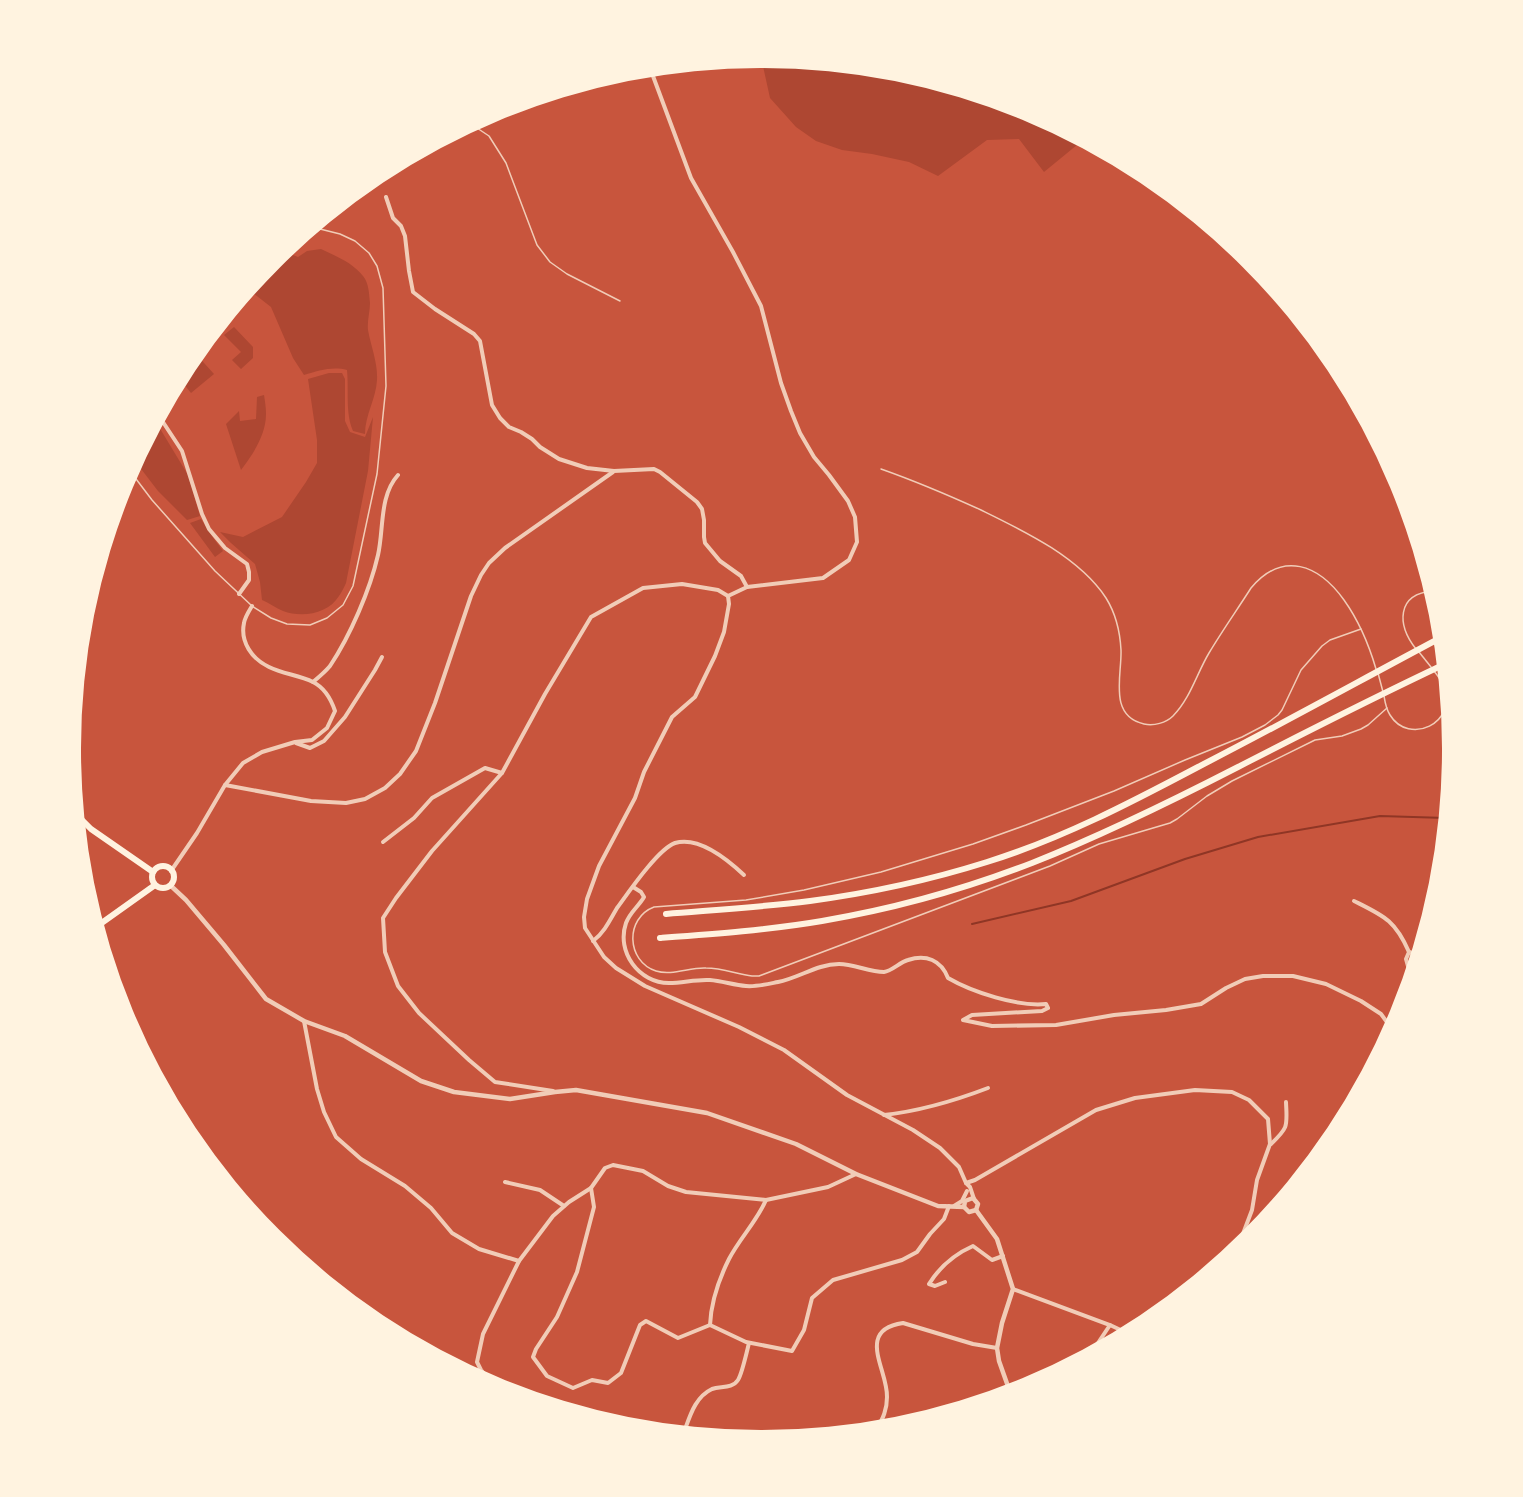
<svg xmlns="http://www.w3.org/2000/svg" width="1523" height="1497" font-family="Montserrat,sans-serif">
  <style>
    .green { fill: #ae4732 }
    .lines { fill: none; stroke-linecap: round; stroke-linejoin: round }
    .stream { stroke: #8f3625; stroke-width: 2 }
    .service { stroke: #f1ccb7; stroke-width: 1.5 }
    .minor { stroke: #f1ccb7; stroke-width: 4 }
    .tertiary { stroke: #f1ccb7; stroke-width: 4.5 }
    .primary { stroke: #fff3e0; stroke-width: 6 }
    .trunk { stroke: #fff3e0; stroke-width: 6 }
  </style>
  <rect width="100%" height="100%" fill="#c8553d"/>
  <g class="green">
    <path d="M761,57l136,13 129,40 57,30 -39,32 -25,-33 -32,1 -49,36 -29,-14 -37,-8 -30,-4 -26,-9 -20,-14 -26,-29z"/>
    <path d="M321,249c15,7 32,14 42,27 6,7 6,18 7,27 0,9 -3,18 -2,27 3,17 10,33 9,50 -1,19 -12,35 -12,54l-12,-3c-8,-19 -4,-40 -6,-61 -15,-4 -29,1 -43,5l-11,-17 -22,-51 -23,-18 25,-30 10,-8 15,6 9,-6z"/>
    <path d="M234,327l19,20v11l-12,11 -9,-9 9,-8 -17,-17z"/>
    <path d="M195,353l19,21 -23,19 -12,-15 8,-14z"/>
    <path d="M329,373h13l3,6v42l5,11 15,5 8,-20 -5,54 -22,112c-2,4 -4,9 -7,13 -11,18 -37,22 -56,15 -7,-3 -14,-8 -21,-11l-2,-18 -5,-18 -24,-21 -11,-11 23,5 39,-20 24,-35 11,-19v-23l-9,-61z"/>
    <path d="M264,395c1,6 2,13 2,19 0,21 -13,40 -25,56l-15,-46 13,-13 1,10 16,-2 1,-22z"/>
    <path d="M156,422l32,53 12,41 -13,4 -29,-29 -23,-30z"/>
    <path d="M201,519l13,20 9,12 -8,6 -25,-34z"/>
  </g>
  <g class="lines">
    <path class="stream" d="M972,924l99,-23 114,-42 73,-22 122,-21 66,2"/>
    <g class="service">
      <path d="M471,124l18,12 17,27 31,82 13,17 17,12 53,27"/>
      <path d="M881,469c34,12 67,26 100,41 43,21 98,47 125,88 10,16 14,33 15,52 1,25 -13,66 23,74 10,2 22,-1 29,-8 17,-17 24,-43 36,-63 13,-22 28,-43 42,-65 32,-38 68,-23 93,12 15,21 25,45 32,69"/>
      <path d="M130,471l22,29 63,71 37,35 19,12 16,6 23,1 17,-7 16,-13 10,-19 24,-112 9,-88 -3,-98 -6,-22 -8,-13 -14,-12 -15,-7 -28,-7"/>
      <path d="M1361,629l-31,11 -8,6 -21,24 -19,40 -4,5 -13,10 -23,12 -57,23 -71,31 -88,34 -53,19 -92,28 -77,18 -58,10 -92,7c-29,11 -28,54 2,64 16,5 34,-4 50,-3 16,0 31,6 46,8h7l291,-110 49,-22 71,-21 7,-4 30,-23 25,-15 83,-41 27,-4 19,-7 7,-4 19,-17"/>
      <path d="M1416,649c-19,-24 -20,-55 17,-58"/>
      <path d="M1419,652l12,15"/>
      <path d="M1378,673l5,19"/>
      <path d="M1384,696c1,6 2,13 6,19 19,31 68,8 54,-28 -2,-6 -6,-11 -10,-16"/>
    </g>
    <g class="minor">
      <path d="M650,68l41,110 42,74 28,54 20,77 10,28 9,22 14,24 15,18 19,26 7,16 2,25 -8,18 -26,18 -76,9 -19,9 1,8 -5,28 -9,24 -20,41 -23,20 -28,55 -9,26 -36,68 -12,33 -3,18 1,11 19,29 12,11 29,18 94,41 45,23 63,45 66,35 27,18 19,19 7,16 4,4 4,12"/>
      <path d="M386,197l7,21 8,8 4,10 4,35 4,21 22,17 39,25 6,7 12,64 8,13 9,9 12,5 11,7 8,8 19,12 28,9 27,3 40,-2 6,3 37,30 5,7 2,11v17l1,6 15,18 21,15 6,11"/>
      <path d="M159,416l23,35 20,63 7,15 16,19 22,16 2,8v8l-10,14"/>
      <path d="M313,682c6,-5 12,-10 17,-16 20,-30 40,-76 48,-111 6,-26 1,-59 20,-80"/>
      <path d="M296,743l14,5 14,-7 21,-24 30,-47 7,-13"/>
      <path d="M225,785l86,16 35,2 19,-4 20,-11 15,-14 16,-23 19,-48 36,-107 10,-21 8,-12 16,-15 108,-76"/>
      <path d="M383,842l31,-24 18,-20 53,-30 17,5"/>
      <path d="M171,871l26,-38 28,-48 18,-22 19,-11 33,-10 17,-2 15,-12 8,-17c-4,-12 -10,-23 -22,-29 -14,-7 -30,-8 -44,-15 -17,-8 -29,-25 -25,-44 1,-6 5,-12 8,-17"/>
      <path d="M633,887l8,5 3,5c-5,9 -14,15 -18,26 -10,29 13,60 43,60 14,0 27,-4 41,-3 12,1 24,5 36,6 10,1 22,-2 32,-4 21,-4 39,-18 61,-18 15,0 30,8 45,8 8,-1 16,-10 24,-12 18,-6 33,0 40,18 24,14 70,29 98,26l2,4 -6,3 -70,4 -9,5 29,6 64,-1 58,-10 52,-5 35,-6 25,-16 19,-9 18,-3h30l33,8 35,17 20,13 11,15"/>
      <path d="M1354,901c30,15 41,19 55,51l-3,7 5,18"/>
      <path d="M593,941c11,-8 17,-21 24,-33 11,-15 41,-59 58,-65 24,-7 52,16 69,32"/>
      <path d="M1409,952l9,3"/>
      <path d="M304,1021l13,68 7,23 12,25 25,22 44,27 26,22 21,25 27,16 40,12"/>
      <path d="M553,1091l-58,-9 -26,-22 -50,-47 -21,-27 -13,-34 -2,-34 13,-20 36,-47 70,-78 43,-79 46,-77 52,-29 39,-4 36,6 10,6"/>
      <path d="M884,1115c36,-4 70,-14 104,-27"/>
      <path d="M1271,1144c18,-17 16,-18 15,-42"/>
      <path d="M505,1182l35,8 24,16"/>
      <path d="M966,1183l9,-3 121,-70 39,-12 60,-8 37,2 17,8 19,19 2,25 -13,36 -5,30 -14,37"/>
      <path d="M591,1188l3,19 -17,65 -20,45 -21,32 -3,8 14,19 26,12 19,-8 16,3 13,-10 19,-48 6,-4 32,17 32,-13 36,17 46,9 12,-21 8,-32 21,-18 69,-20 15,-8 13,-18 14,-15 5,-13"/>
      <path d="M954,1206l8,-5 5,-10"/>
      <path d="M945,1282l-10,4 -6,-2c10,-16 26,-30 44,-38l19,14 11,-4"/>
      <path d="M1013,1289l97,36 -18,27"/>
      <path d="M710,1325c1,-22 9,-46 19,-66 11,-21 28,-38 37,-59"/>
      <path d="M1110,1325l17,8"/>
      <path d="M494,1386l-13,-16 -4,-8 6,-28 36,-73 34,-45 16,-14 22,-14 14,-20 8,-3 30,6 25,15 18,6 80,8 62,-13 28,-13"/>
      <path d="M877,1429c6,-11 10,-19 10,-32 1,-27 -32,-67 16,-74l70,21 24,4"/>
      <path d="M684,1432c6,-16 11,-35 28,-43 9,-3 20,0 26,-9 4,-6 9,-29 11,-37"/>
    </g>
    <g class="tertiary">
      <path d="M170,885l16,15 38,45 42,54 38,22 41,15 76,45 33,11 56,7 45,-7 21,-2 131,23 89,31 60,30 82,32 26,1 5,5 7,-2"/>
      <path d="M964,1207l1,-6 8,-3 5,6 -2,6"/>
      <path d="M976,1210l21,29 16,50 -11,34 -5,25 2,13 11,31"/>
    </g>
    <g class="primary">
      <path d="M77,815l14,14 62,43"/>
      <circle cx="163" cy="877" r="11"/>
      <path d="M96,927l59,-42"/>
    </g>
    <g class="trunk">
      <path d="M666,914c48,-4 97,-7 144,-13 60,-8 120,-21 177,-39 74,-23 143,-59 211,-95 82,-42 163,-87 244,-130"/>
      <path d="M660,938c54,-4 109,-8 162,-17 71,-12 143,-32 210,-58 71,-28 138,-61 206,-96 68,-35 137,-70 207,-103"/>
    </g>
  </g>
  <path d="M0 0H1523V1497H0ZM761 68H762A680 680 0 0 1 1442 748V750A680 680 0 0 1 762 1430H761A680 680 0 0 1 81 750V748A680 680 0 0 1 761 68Z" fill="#fff3e0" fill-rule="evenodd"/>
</svg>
